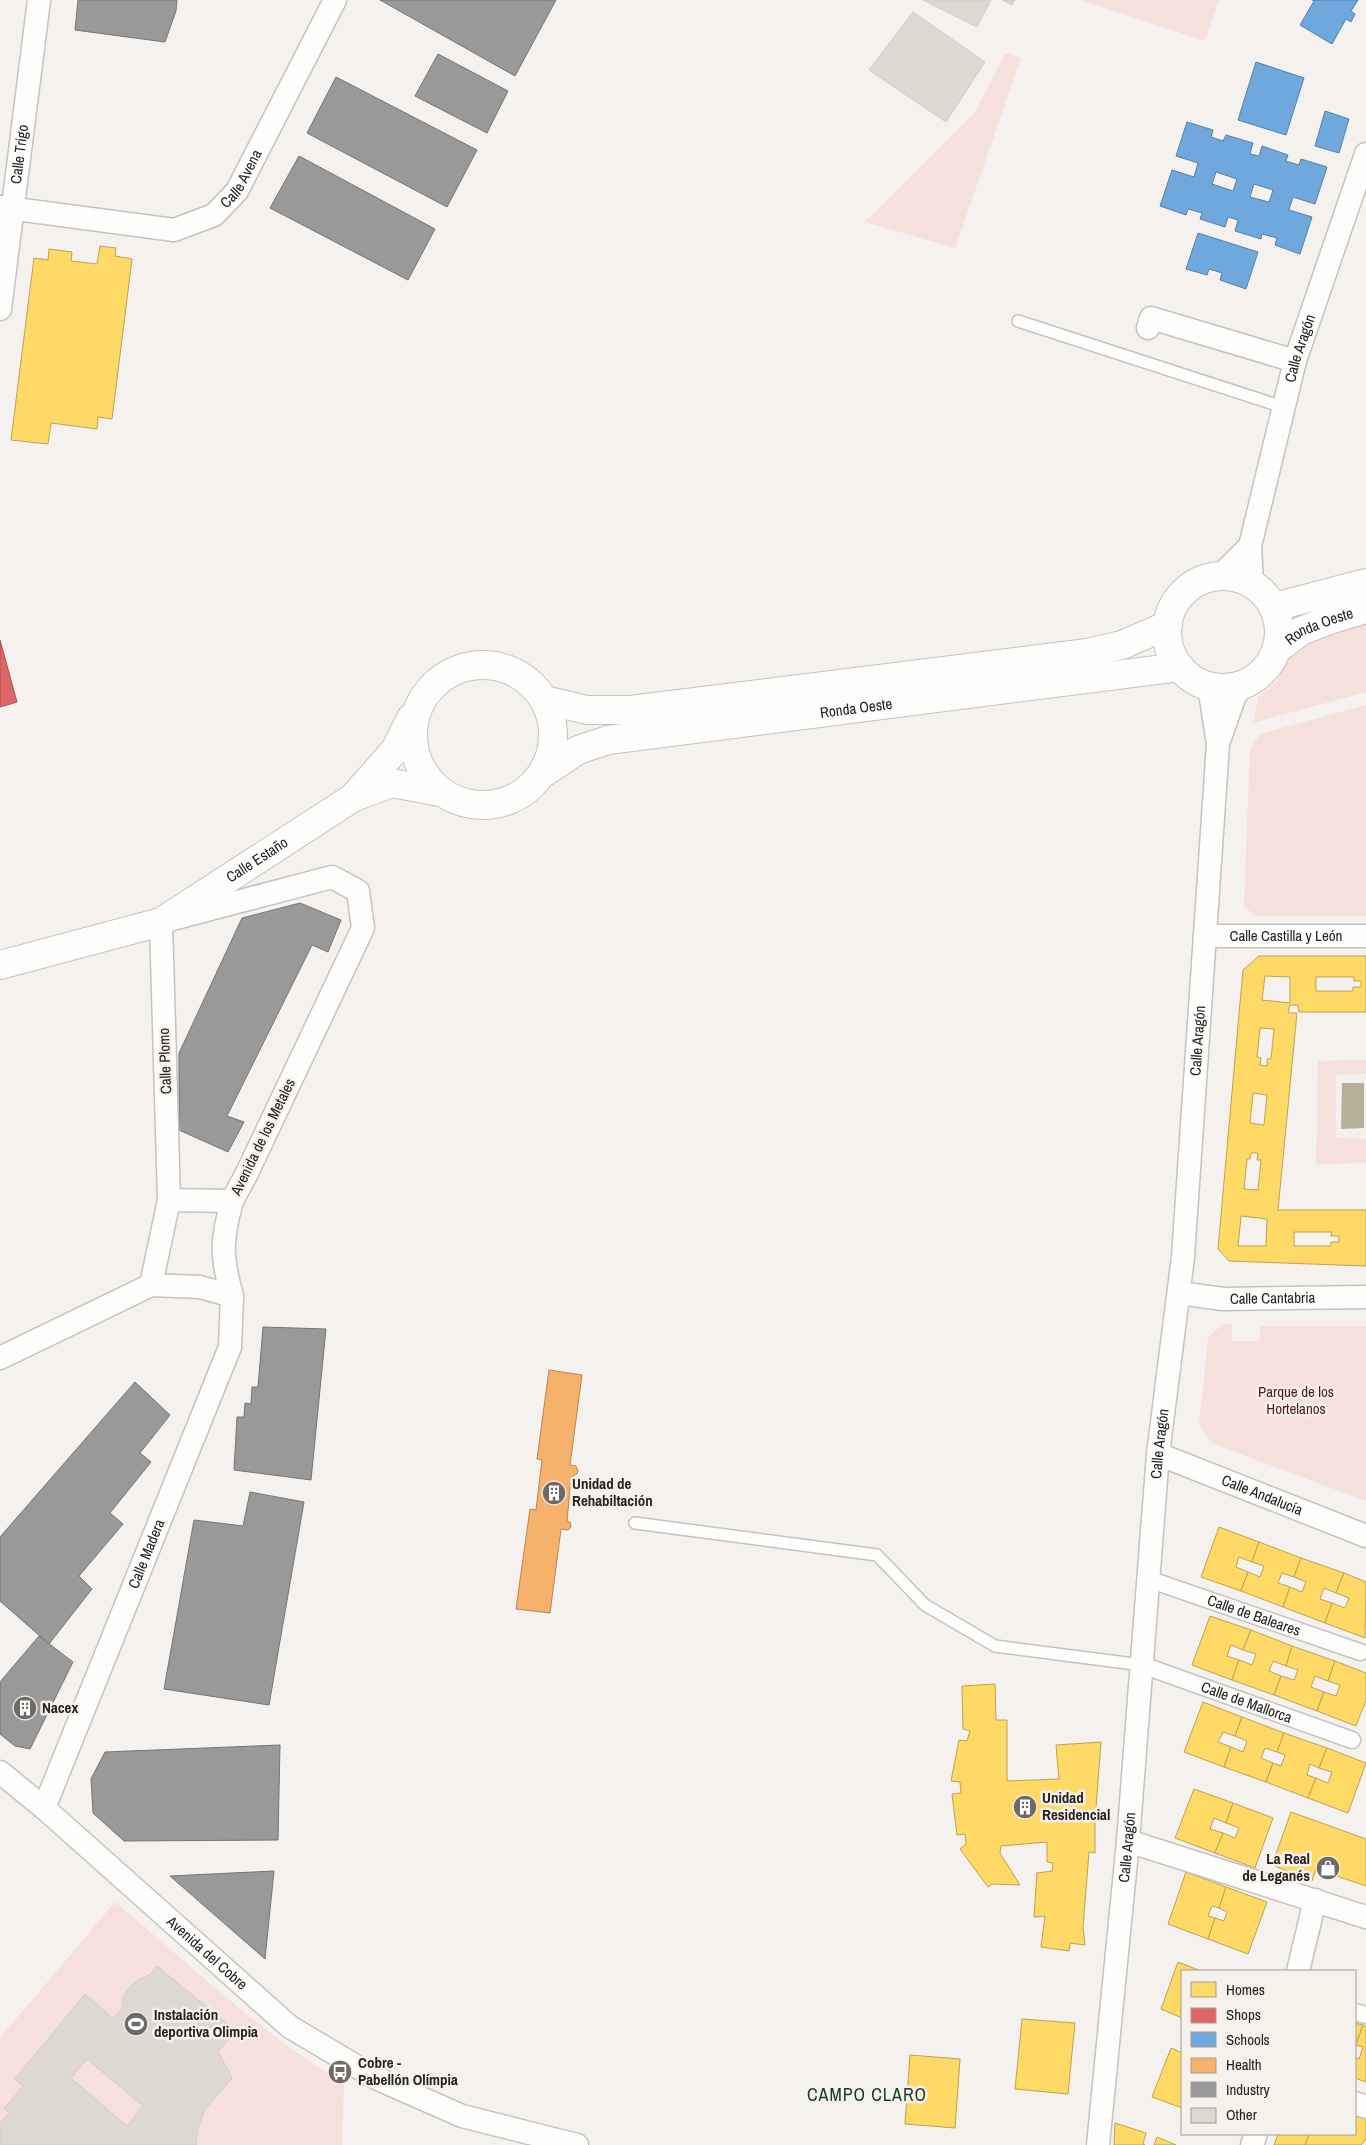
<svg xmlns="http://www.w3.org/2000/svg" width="1366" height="2145" font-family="'Archivo Narrow',sans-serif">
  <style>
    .green { fill: #f5e0dc }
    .water { fill: #b5b19a }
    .homes { fill: #ffd966; stroke: #bda251; fill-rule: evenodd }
    .shops { fill: #e06666; stroke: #a85151 }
    .schools { fill: #6fa8dc; stroke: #5880a3; fill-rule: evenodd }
    .health { fill: #f6b26b; stroke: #b78654 }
    .industry { fill: #999; stroke: #767574 }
    .building { fill: #ddd9d2; stroke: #ceccc9; fill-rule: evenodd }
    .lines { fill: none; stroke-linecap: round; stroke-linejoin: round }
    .service-casing { stroke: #c5c2c0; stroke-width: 14 }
    .pedestrian-casing { stroke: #c5c2c0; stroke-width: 19 }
    .minor-casing { stroke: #c5c2c0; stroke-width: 25 }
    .secondary-casing { stroke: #c5c2c0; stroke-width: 30 }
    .service { stroke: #fdfdfc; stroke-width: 11 }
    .pedestrian { stroke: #fdfdfc; stroke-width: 16 }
    .minor { stroke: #fdfdfc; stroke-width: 22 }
    .secondary { stroke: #fdfdfc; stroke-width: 28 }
    .labels { text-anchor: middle; stroke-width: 5; stroke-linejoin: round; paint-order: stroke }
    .street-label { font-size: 15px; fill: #24211f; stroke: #f7f1eb }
    .park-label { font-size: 15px; fill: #4e1d19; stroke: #f7f1eb }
    .poi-label { font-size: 15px; font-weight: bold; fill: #24211f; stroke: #f7f1eb; text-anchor: start }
    .quarter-label { font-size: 18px; letter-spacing: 1px; fill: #143e29; stroke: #f7f1eb }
  </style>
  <rect width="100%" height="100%" fill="#f4f1ee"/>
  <g class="green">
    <path d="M1081,0h138l-14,41z"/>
    <path d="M1005,53l16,5 -66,190 -90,-26 110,-110z"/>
    <path d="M1366,620v72l-113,31 5,-26 19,-16 12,-26 10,-11z"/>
    <path d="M1366,705v211h-111l-11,-10 6,-157 10,-15z"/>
    <path d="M1366,1060v14l-30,1v63l30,1v24l-50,1 2,-103z"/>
    <path d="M1223,1324h9v17h28v-15h106v175l-155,-58 -12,-18 9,-87z"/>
    <path d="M115,1902c74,62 146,131 229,182l-2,61h-342v-107z"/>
  </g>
  <path class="water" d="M1342,1083h22v45l-23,1z"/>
  <g class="homes">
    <path d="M100,246l16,2 -1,8 17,3 -20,160 -14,-2 -1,12 -46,-6 -3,21 -37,-4 23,-182 14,2 1,-11 23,3 -1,9 26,3z"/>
    <path d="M1259,956h107v56h-67l-1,-7h-8l-2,8h9l-19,197h88v56l-137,-5 -11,-12 25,-279zM1265,976l25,1v26l-28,-3zM1316,977h38v4h7v6h-8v4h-37zM1260,1028l14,1 -3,30h-4v7l-7,-1 1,-7 -4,-1zM1253,1093l14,2 -3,30 -14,-2zM1251,1153h7l-1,7h4l-3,30 -14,-1 3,-30h3zM1241,1216l26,3 -1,27h-28zM1294,1232h38l-1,4h8v6h-8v4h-37z"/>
    <path d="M1219,1527l40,15 -7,20 -13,-5 -3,10 12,5 -7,19 -40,-14z"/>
    <path d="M1259,1542l42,16 -7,19 -12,-4 -4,10 12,4 -7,20 -42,-16 7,-19 12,5 4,-11 -12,-4z"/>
    <path d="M1301,1558l43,15 -8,20 -12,-5 -4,11 12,4 -7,20 -42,-16 7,-20 12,5 4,-10 -12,-5z"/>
    <path d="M1344,1573l22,9 -1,56 -40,-15 7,-20 13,5 4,-10 -13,-5z"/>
    <path d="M1210,1616l41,14 -8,20 -12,-5 -4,11 12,4 -7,20 -40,-15z"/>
    <path d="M1251,1630l41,16 -6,20 -13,-5 -4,10 12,5 -7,19 -42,-15 7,-20 13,5 4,-11 -13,-4z"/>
    <path d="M1292,1646l43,15 -7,20 -13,-5 -4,11 13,5 -7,19 -43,-16 7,-19 13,4 4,-10 -12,-4z"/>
    <path d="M1335,1661l31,12v27l-10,26 -39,-15 7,-19 12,4 4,-11 -12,-4z"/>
    <path d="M995,1684l1,36h11v61l52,-2 -3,-34 45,-3 -6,79v32l-6,-1 -6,75 2,18 -15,-2 -1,8 -28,-4 4,-31 -11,1 3,-44 15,-2 1,-8 -6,-1v-20l-46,4 -1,7 20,32 -28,-1 -4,3 -28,-38 6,-5 -1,-10 -8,1 -5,-41 9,-1 -1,-11 -9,-1 8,-41 8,1 3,-10 -7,-2 -1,-43z"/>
    <path d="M1203,1702l39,15 -7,19 -12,-4 -5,10 13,5 -7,20 -40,-15z"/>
    <path d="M1242,1717l42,16 -7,19 -12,-4 -4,10 12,5 -7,19 -42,-15 7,-20 12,5 4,-11 -12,-5z"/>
    <path d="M1284,1733l43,15 -8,20 -9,-4 -3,11 9,3 -8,20 -42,-16 7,-19 8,3 4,-11 -8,-3z"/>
    <path d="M1327,1748l39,15 -18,50 -40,-15 8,-20 12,5 4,-11 -13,-4z"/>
    <path d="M1194,1789l39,14 -7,20 -12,-5 -4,11 13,4 -8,20 -40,-15z"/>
    <path d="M1233,1803l40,15 -18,50 -40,-15 8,-20 12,5 4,-10 -13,-5z"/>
    <path d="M1291,1812l75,27v47l-50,-17 -4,12 -40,-16z"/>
    <path d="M1186,1872l40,15 -7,21 -7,-2 -4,10 7,2 -7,21 -40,-15z"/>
    <path d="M1226,1887l41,15 -19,52 -40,-15 7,-21 9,3 3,-9 -8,-4z"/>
    <path d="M1178,1962l23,9h-19v47l-21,-9z"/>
    <path d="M1022,2019l53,4 -7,71 -53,-5z"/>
    <path d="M1355,2023l8,2 -7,20 -1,-1z"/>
    <path d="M1363,2025l3,2v55l-11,-4v-21l4,2 4,-12 -7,-2z"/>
    <path d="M1171,2048l11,5v55l-30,-11z"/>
    <path d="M910,2055l50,4 -5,69 -50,-4z"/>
    <path d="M1355,2116l11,3v20l-5,6h-56l4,-11h46z"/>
    <path d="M1115,2123l31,10 -3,11 2,1h-31z"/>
    <path d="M1278,2134h31l-4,11h-31z"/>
    <path d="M1157,2137l19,8h-22z"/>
  </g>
  <path class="shops" d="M0,640l17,62 -17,5z"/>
  <g class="schools">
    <path d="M1312,0h46l-7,11 4,3 -4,8 -5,-3 -14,25 -32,-19 14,-24z"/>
    <path d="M1256,62l48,16 -18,57 -48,-15z"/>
    <path d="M1325,111l24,8 -10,34 -24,-7z"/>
    <path d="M1187,122l26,8 -2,7 12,4 3,-6 27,8 -3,11 9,2 3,-10 26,9 -2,6 13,4 2,-6 26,8 -12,37 -22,-7 -4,13 23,7 -12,37 -25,-9 2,-7 -15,-4 -1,5 -26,-8 3,-11 -10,-3 -3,10 -25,-8 2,-6 -14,-4 -2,6 -26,-9 12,-36 22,7 4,-14 -22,-7zM1216,172l21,7 -4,12 -21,-7zM1254,184l19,6 -4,12 -19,-5z"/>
    <path d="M1198,233l60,19 -12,37 -26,-9 2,-7 -13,-4 -2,6 -21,-6z"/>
  </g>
  <path class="health" d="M549,1370l33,5 -12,90 6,1 2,5 -1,3 -6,3 -4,45h3l1,5 -3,3 -7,-1 -11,84 -34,-4 14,-100 6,1 6,-50 -5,-1z"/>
  <g class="industry">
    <path d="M78,0h99l-1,11 -11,31 -90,-12z"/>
    <path d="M380,0h176l-41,76z"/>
    <path d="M438,54l70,37 -21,42 -72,-37z"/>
    <path d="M336,77l141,73 -30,57 -140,-74z"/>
    <path d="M299,156l136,73 -27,51 -138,-72z"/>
    <path d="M300,903l41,17 -13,32 -16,-7 -85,171 17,6 -16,30 -49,-22v-77l63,-135z"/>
    <path d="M263,1327l63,2 -15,151 -77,-10 3,-53h7l1,-14 6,1 1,-17h6z"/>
    <path d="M135,1382l35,33 -30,38 11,9 -41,51 13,11 -44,52 13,13 -43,55 -49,-43v-64z"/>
    <path d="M250,1492l54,10 -35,203 -105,-16 30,-169 49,6z"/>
    <path d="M39,1636l34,26 -43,87 -15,-3 -15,-12v-52z"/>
    <path d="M280,1745l-2,95 -154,1 -31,-28 -2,-34 14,-27z"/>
    <path d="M274,1871l-9,88 -95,-83z"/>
  </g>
  <g class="building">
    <path d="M923,0h68l-14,27z"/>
    <path d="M1002,0h13l-3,5z"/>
    <path d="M913,12l72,50 -39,60 -77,-52z"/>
    <path d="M157,1966l79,65 -18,20 14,27 -27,31 -7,19 -2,17h-196v-22l9,-10 -5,-4 19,-23 -8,-7 70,-85 28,24 9,-9 1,-11 7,-11 9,-8 11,-4zM87,2059l56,47 -16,20 -56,-48z"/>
  </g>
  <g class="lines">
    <g class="service-casing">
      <g id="service">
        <path d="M1018,321l265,86"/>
        <path d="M635,1523l242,32 48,50 70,41 147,19"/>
      </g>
    </g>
    <g class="pedestrian-casing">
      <g id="pedestrian">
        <path id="s1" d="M1148,1579l212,73"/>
        <path id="s2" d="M1142,1665l210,75"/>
        <path d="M1355,2012l11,3"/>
      </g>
    </g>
    <g class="minor-casing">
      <g id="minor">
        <path id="s3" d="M0,207l174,23 40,-15 23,-24 98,-191"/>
        <path id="s4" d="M0,309l39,-309"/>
        <path d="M1148,328l3,-10 144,43"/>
        <path d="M1220,576l30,-30"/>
        <path id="s5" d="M1252,583l-2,-37 45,-185 71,-207"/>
        <path d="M1220,738l14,-40 8,-13"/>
        <path id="s6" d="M1205,936h161"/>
        <path id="s7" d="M1179,1293l44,6 143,-2"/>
        <path d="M232,1296c-11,-40 -11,-55 0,-95"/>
        <path d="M0,1358l151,-73 18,-85 -8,-278 171,-45 26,14 5,37 -116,245 -15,28 -63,-1"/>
        <path id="s8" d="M1158,1454l208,82"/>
        <path id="s9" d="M0,1772l44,36 246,219 88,52 84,37 115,29"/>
        <path id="s10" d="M44,1808l186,-461 2,-51 -32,-9 -49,-2"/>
        <path d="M1128,1841l238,76"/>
        <path d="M1298,1971l17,-71"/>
        <path d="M1355,2103l11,4"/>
        <path id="s11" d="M1098,2145l30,-304 30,-387 25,-197 35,-513 -9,-58"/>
        <path d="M1252,2145l4,-11"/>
      </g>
    </g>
    <g class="secondary-casing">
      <g id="secondary">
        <circle cx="1223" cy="632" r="56"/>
        <path d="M1274,607l92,-24"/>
        <path id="s12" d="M1276,650l25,-19 31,-12 34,-10"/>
        <circle cx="483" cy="735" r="70"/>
        <path d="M545,700l42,10h43l457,-57 35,-8 46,-20"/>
        <path id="s13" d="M542,774l36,-24 30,-10 572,-73"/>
        <path d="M356,794l39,-44 16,-32"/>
        <path id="s14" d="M0,965l161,-43 193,-125 38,-14 48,9"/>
      </g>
    </g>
    <use href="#service" class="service"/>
    <use href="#pedestrian" class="pedestrian"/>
    <use href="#minor" class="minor"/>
    <use href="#secondary" class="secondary"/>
  </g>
  <defs>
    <g id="building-disc" transform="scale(1.25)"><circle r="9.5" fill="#6d6a67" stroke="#f7f1eb"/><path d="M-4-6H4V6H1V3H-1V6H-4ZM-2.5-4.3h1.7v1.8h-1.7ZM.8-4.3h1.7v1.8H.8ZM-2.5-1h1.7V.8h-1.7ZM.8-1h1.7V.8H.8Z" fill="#fff"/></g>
    <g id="shop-disc" transform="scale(1.25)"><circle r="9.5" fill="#6d6a67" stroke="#f7f1eb"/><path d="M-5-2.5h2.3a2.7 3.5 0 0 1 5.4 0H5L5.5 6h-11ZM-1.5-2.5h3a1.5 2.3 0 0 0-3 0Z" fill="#fff"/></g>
    <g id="stadium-disc" transform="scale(1.25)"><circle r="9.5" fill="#6d6a67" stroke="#f7f1eb"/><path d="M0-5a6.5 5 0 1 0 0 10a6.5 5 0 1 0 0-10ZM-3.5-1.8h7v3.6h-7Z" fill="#fff"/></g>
    <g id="bus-disc" transform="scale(1.25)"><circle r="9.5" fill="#6d6a67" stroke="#f7f1eb"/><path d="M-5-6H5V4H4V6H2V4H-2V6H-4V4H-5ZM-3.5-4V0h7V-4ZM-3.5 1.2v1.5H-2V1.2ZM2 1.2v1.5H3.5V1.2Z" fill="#fff"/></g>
  </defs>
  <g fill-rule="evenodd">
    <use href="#building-disc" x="554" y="1493"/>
    <use href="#building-disc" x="25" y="1708"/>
    <use href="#building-disc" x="1025" y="1807"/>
    <use href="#shop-disc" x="1328" y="1868"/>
    <use href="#stadium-disc" x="136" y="2024"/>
    <use href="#bus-disc" x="340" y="2072"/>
  </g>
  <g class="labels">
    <g class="street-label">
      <text dy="5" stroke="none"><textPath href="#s4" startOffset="156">Calle Trigo</textPath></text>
      <text dy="5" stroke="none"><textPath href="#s3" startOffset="264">Calle Avena</textPath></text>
      <text dy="5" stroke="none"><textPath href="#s5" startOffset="241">Calle Aragón</textPath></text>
      <text dy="5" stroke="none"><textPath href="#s12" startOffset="50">Ronda Oeste</textPath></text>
      <text dy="5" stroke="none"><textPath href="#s13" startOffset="325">Ronda Oeste</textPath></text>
      <text dy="5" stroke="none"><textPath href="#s14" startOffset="281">Calle Estaño</textPath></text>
      <text dy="5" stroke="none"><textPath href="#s6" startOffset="81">Calle Castilla y León</textPath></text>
      <text dy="5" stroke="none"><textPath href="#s11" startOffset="1109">Calle Aragón</textPath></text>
      <text transform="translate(165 1061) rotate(-92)" y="5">Calle Plomo</text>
      <text transform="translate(263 1137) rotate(-64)" y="5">Avenida de los Metales</text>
      <text dy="5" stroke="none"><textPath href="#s7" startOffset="94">Calle Cantabria</textPath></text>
      <text dy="5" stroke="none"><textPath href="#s11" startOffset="704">Calle Aragón</textPath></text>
      <text dy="5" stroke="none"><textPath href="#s8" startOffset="112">Calle Andalucía</textPath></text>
      <text dy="5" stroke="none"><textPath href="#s10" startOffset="274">Calle Madera</textPath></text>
      <text dy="5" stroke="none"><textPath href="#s1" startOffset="112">Calle de Baleares</textPath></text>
      <text dy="5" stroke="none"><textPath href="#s2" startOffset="111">Calle de Mallorca</textPath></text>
      <text dy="5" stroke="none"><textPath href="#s11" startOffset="299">Calle Aragón</textPath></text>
      <text dy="5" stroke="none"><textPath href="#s9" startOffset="275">Avenida del Cobre</textPath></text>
    </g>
    <g class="park-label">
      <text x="1296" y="1397">Parque de los<tspan x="1296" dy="17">Hortelanos</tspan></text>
    </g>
    <g class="poi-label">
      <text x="572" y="1489">Unidad de<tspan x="572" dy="17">Rehabiltación</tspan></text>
      <text x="42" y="1713">Nacex</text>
      <text x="1042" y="1803">Unidad<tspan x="1042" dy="17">Residencial</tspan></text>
      <text x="1310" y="1864" text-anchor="end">La Real<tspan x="1310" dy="17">de Leganés</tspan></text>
      <text x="154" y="2020">Instalación<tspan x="154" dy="17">deportiva Olimpia</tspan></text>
      <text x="358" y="2068">Cobre -<tspan x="358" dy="17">Pabellón Olímpia</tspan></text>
    </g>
    <g class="quarter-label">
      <text x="867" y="2101">CAMPO CLARO</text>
    </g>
  </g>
  <rect x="1181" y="1970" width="175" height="165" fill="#f7f1eb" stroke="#a39e99"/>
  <rect x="1191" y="1982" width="25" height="15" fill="#ffd966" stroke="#a39e99"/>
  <text x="1226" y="1995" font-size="15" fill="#24211f">Homes</text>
  <rect x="1191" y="2008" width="25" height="15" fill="#e06666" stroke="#a39e99"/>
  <text x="1226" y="2020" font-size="15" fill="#24211f">Shops</text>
  <rect x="1191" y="2032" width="25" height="15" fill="#6fa8dc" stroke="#a39e99"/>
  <text x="1226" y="2045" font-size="15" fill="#24211f">Schools</text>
  <rect x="1191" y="2058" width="25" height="15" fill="#f6b26b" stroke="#a39e99"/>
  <text x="1226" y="2070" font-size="15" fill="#24211f">Health</text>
  <rect x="1191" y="2082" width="25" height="15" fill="#999999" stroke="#a39e99"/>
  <text x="1226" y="2095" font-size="15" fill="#24211f">Industry</text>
  <rect x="1191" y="2108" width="25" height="15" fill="#ddd9d2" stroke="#a39e99"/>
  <text x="1226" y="2120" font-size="15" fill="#24211f">Other</text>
</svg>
